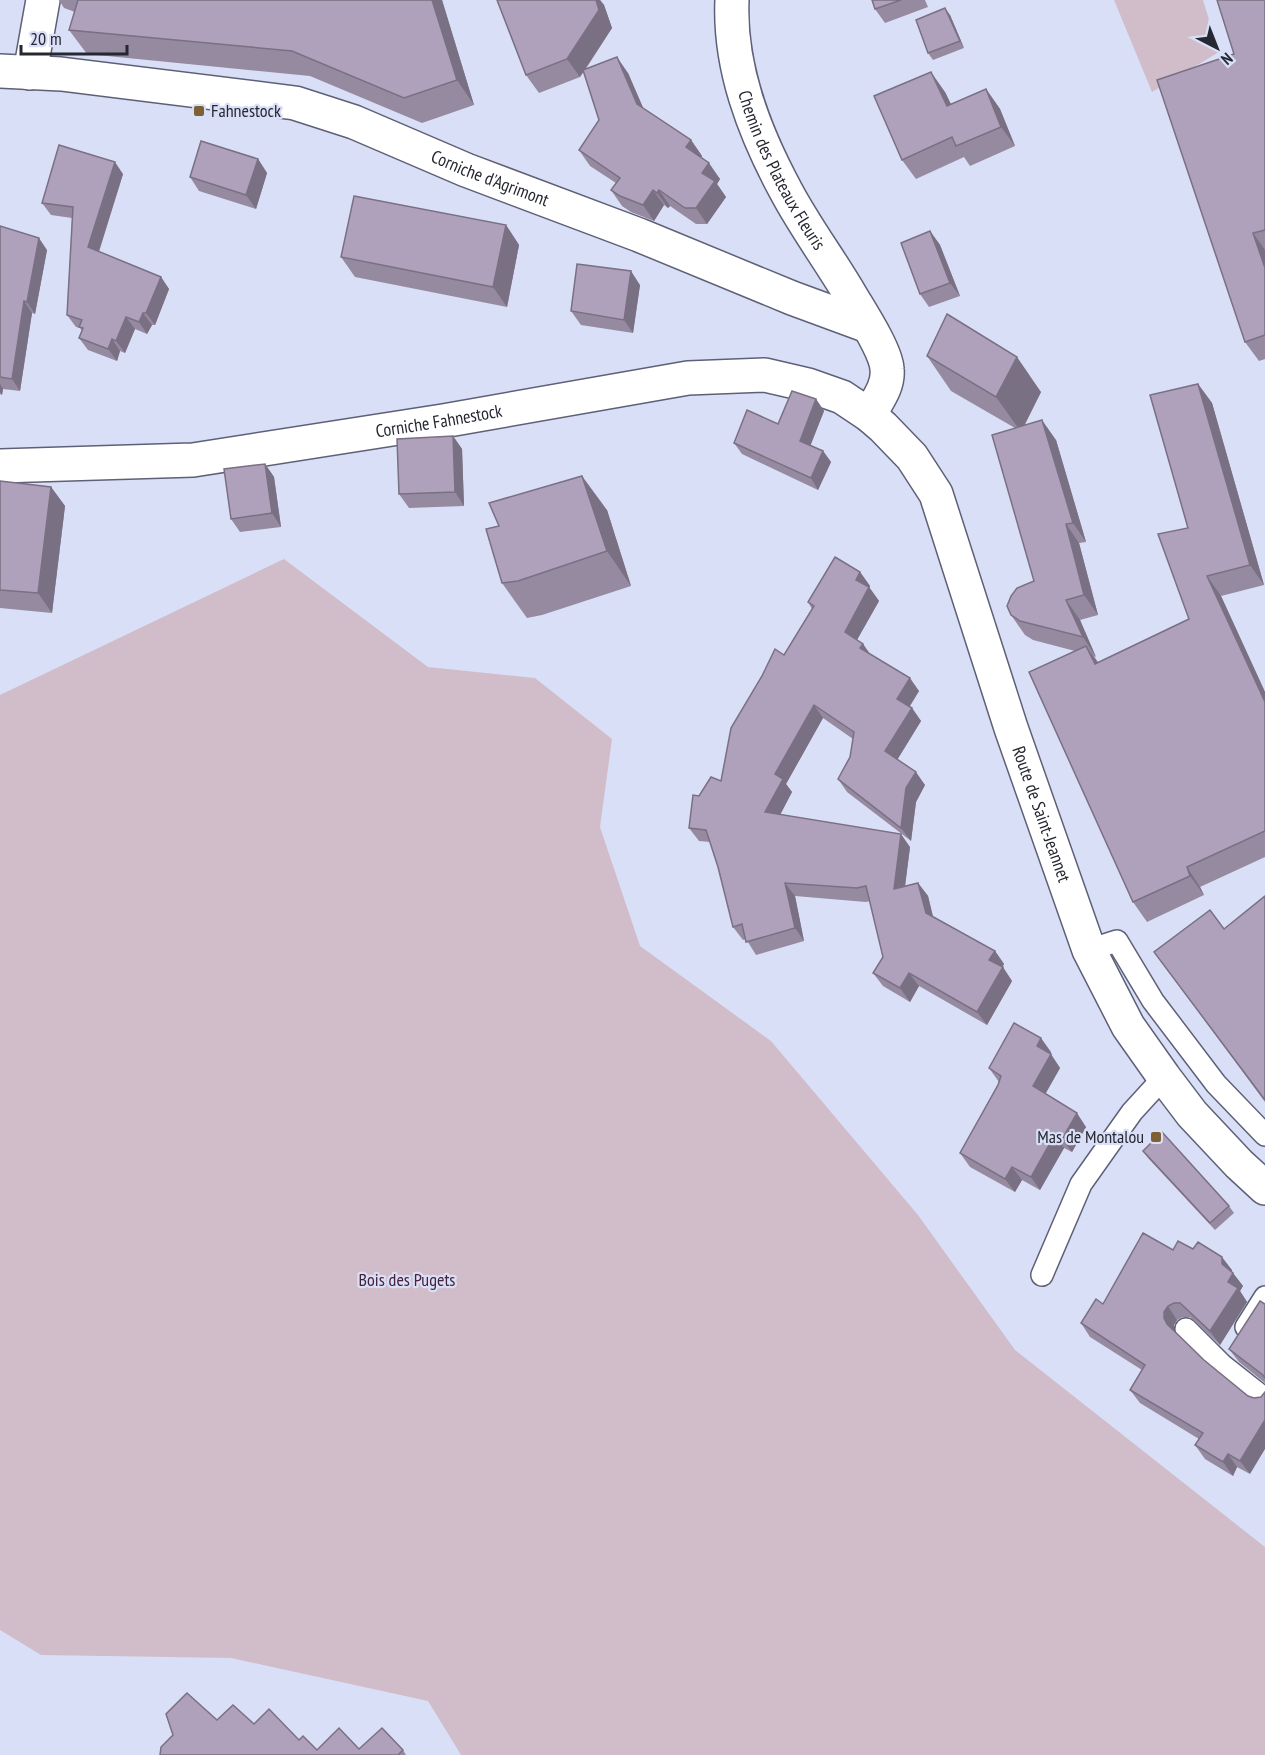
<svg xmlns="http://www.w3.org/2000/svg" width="1265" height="1755" font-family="'PT Sans Narrow',sans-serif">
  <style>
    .green { fill: #d1bdc9 }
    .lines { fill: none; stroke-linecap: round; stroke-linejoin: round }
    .service-casing { stroke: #5d6076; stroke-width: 24 }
    .minor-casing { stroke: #5d6076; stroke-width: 36 }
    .secondary-casing { stroke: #5d6076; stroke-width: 36 }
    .service { stroke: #fff; stroke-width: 21 }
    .minor { stroke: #fff; stroke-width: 33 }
    .secondary { stroke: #fff; stroke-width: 33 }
    .wall { fill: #968aa1 }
    .shaded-wall { fill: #7a7083 }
    .building { fill: #afa0bb; stroke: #7a7083; stroke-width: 1.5 }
    .poi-dot { fill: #7d6134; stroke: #dadff8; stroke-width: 2 }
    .labels { text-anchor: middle; stroke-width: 4.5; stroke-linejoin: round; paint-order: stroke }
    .poi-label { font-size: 18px; fill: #262831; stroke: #dadff8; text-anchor: start }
    .street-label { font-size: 18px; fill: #262831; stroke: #dadff8 }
    .park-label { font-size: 18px; fill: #47203a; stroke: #dadff8 }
  </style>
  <rect width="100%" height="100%" fill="#dadff8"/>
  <g class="green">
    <path d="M1114,0h89l16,52 -67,40z"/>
    <path d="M284,559l144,108 107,11 77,61 -12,88 40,119 131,95 147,174 97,135 250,197v208h-804l-33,-54 -197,-43 -190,-3 -41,-25v-935z"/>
  </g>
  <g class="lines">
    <g class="service-casing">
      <g id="service">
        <path d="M1089,950l28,-9 36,60 63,83 49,51"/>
        <path d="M1042,1275l39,-91 51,-72 32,-35"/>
        <path d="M1246,1327l19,-30"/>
        <path d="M1186,1329l36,36 43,34"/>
      </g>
    </g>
    <g class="minor-casing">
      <g id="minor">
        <path id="s1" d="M732,0c-3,67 22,132 54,191 19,36 44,69 65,105 10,17 35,55 36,73 2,17 -10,32 -18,46"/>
        <path id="s2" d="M0,71l61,3 234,29 59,19 112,48 173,65 153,63 76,28"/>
        <path d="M30,73l13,-73"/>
      </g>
    </g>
    <g class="secondary-casing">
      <g id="secondary">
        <path id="s3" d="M0,466l193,-6 250,-39 245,-43 77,-3 43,10 34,12 27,18 14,12 29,30 24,37 75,234 78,222 39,76 36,51 28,37 47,50 26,24"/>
      </g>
    </g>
    <use href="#service" class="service"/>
    <use href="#minor" class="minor"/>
    <use href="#secondary" class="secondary"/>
  </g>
  <g class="wall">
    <path d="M59,0h383l32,105 -52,18 -112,-47 -223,-22 -18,-24 6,-18 -11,-4z"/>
    <path d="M497,0h103l4,5 8,23 -27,42 43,3 15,35 48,32 11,16 -1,2 19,21 -3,5 9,13 -19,27h-11l-26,-18 -2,2 -4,-3 -10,16 -23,-9 -9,-6 -11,-16 5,-7 -26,-17 -11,-16 20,-30 -16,-48 -3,5 -41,16 -13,-18z"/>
    <path d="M872,0h53l3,7 -43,16 -10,-14z"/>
    <path d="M1265,0v359l-6,2 -14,-19 -11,-288z"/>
    <path d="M950,15l14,33 -31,12 -5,-7z"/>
    <path d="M986,89l14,20 15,37 -45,20 -6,-9 -48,22 -14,-19 43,-68 6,12z"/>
    <path d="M258,159l9,14 -11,36 -57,-18 -9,-14z"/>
    <path d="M123,174l-24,78 62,25 8,12 -14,36h-3l-5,9 -12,-5 -10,24 -5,-2 -3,10 -29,-11 -9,-12 3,-7 -2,-3 -4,-1 -9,-12 5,-97 -21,-3 -9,-12z"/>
    <path d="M506,225l13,20 -12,62 -152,-30 -14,-20z"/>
    <path d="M0,226l47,24 -12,64 -3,-1 -12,78 -17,-2 -1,6 -2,-1z"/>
    <path d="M930,231l10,14 20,51 -31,11 -9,-13z"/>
    <path d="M640,285l-7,48 -52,-8 -10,-14z"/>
    <path d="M927,356l114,36 -17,34 32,14 30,102 -7,1 19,72 -18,5 16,37 -2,-1 4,6 91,-43 -1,-91 10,-144 14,19 52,182 -43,11 44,96v165l-65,30 4,8 -57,27 -14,-20 -58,-251 -42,-11 -8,-5 -14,-20 23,-34 -19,-153 -64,-37z"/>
    <path d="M816,399l8,12 -14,34 13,6 8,11 -13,28 -76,-36 -8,-11 44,-19z"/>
    <path d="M453,436l9,13 2,57 -55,2 -10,-14z"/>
    <path d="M265,464l9,13 7,50 -41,5 -9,-13z"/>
    <path d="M0,481l51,6 14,19 -13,107 -52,-5z"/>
    <path d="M607,510l24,76 -89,29 -15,3 -25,-35 -3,-57z"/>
    <path d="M860,572l10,14 -1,1 10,14 -22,39 6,4 7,10 49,37 -9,15 2,2 9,13 -24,39 28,25 -9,17 -5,39 -64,-49 -9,-13 12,-22 3,-18 -30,-21 -37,66 6,8 -12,22 130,33 -5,39 13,-3 10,13 5,20 62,35 9,13 -2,3 10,14 -25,44 -68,-39 -9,16 -27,-16 -10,-13 10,-16 -13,-56 -4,1 -71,-6 9,45 -48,14 -10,-16 -3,1 -10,-13 -15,-60 -8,-25 -11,-1 -10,-13 10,-32 22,-15 63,-126 28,-46 -4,-7z"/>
    <path d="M1265,896v206l-111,-150 70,-23z"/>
    <path d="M1051,1052l-1,2 10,14 -15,26 41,33 -14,25 -8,-4 -24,42 -18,-10 -7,12 -45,-25 -10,-14 39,-71 -10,-14z"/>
    <path d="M1143,1151l86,55 5,7 -19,17 -67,-72z"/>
    <path d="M1193,1249l39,21v2l11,14 -3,5 7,11 -27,43 -30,-28h-7l-6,3 -3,5v6l76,143 -13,-7 -4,9 -28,-17 -10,-14 4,-6 -59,-36 -10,-13 12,-20 -52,-33 -9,-14 22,-19 70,-54z"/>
    <path d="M1265,1304v79l-26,-21 -10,-13z"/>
    <path d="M217,1720l37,4 45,16 18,10 42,-1 44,1 3,5h-246z"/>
  </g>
  <g class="shaded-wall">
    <path d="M432,0h10l32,105 -17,-25z"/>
    <path d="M596,0h4l4,5 8,23 -32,49 -13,-18z"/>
    <path d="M945,8l5,7 14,33 -4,-7z"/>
    <path d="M617,57l11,16 20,46 -11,-15z"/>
    <path d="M931,72l14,20 16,34 -14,-20z"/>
    <path d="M986,89l14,20 15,37 -14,-19z"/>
    <path d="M691,140l11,16 -5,7 -11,-16z"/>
    <path d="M258,159l9,14 -11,36 -10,-14z"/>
    <path d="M115,162l8,12 -27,86 -8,-13z"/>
    <path d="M709,163l11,16 -3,5 9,13 -19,27 -11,-16 6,-35z"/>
    <path d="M653,190l11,15 -10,16 -11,-16z"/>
    <path d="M659,190l11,16 -2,2 -11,-15z"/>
    <path d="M506,225l13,20 -12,62 -14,-20z"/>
    <path d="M930,231l10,14 20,51 -10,-13z"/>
    <path d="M1253,233l12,17v18z"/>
    <path d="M39,238l8,12 -12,64 -8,-12z"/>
    <path d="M631,271l9,14 -7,48 -9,-13z"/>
    <path d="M161,277l8,12 -14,36 -9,-12z"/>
    <path d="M24,301l8,12 -12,78 -8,-12z"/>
    <path d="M143,313l9,12 -5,9 -8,-12z"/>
    <path d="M126,317l9,12 -10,24 -9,-12z"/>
    <path d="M112,339l8,12 -3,10 -9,-12z"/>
    <path d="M1017,357l24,35 -20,40 -25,-35z"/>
    <path d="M0,384l3,5 -1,6 -2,-3z"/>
    <path d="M1198,384l14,19 52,182 -14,-20z"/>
    <path d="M816,399l8,12 -16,41 -8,-11z"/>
    <path d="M1042,420l14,20 30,102 -13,-19z"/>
    <path d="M453,436l9,13 2,57 -9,-14z"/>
    <path d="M823,451l8,11 -13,28 -7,-12z"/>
    <path d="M265,464l9,13 7,50 -9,-14z"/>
    <path d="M582,476l25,34 24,76 -24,-35z"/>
    <path d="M51,487l14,19 -13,107 -14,-20z"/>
    <path d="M1066,524l13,19 19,72 -14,-20z"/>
    <path d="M860,572l10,14 -5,8 -9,-14z"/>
    <path d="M1207,576l14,20 44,96v10z"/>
    <path d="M869,587l10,14 -25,44 -9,-13z"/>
    <path d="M1066,600l14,20 16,37 -13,-20z"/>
    <path d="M863,644l9,13 -12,-9z"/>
    <path d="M1086,646l14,20 -5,-2z"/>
    <path d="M910,678l9,13 -13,21 -9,-13z"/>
    <path d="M814,705l9,13 -37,66 6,8 -17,33 -10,-13 10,-38z"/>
    <path d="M912,708l9,13 -27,44 -9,-14z"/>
    <path d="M916,772l9,13 -9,17 -5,39 -10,-13 5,-40z"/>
    <path d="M901,834l9,13 -7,55 -9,-13z"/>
    <path d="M1187,867l13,20 4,8 -14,-19z"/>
    <path d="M785,883l10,13 9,45 -9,-13z"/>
    <path d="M918,883l10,13 7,30 -9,-13z"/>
    <path d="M995,951l9,13 -5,9 -10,-13z"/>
    <path d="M1003,967l9,14 -25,44 -10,-13z"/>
    <path d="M909,973l10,13 -9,16 -10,-14z"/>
    <path d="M1041,1038l10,14 -5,8 -9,-14z"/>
    <path d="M1051,1054l9,14 -18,32 -9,-14z"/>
    <path d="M1077,1113l9,14 -14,25 -10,-13z"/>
    <path d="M1055,1134l9,14 -24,42 -9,-13z"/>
    <path d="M1012,1167l10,13 -7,12 -10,-13z"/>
    <path d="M1222,1257l10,13 -1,5 2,-2 10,13 -3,5 7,11 -27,43 -10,-14 18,-49 -6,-18z"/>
    <path d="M1168,1306l9,14 -3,5v7l-7,-8 -3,-6v-6z"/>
    <path d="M1265,1420v29l-15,25 -10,-13z"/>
    <path d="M1228,1454l9,13 -4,9 -10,-14z"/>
  </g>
  <g class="building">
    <path d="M78,0h354l25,80 -53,18 -112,-47 -223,-21z"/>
    <path d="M497,0h99l3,10 -32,49 -41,16z"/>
    <path d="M872,0h29l-26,9z"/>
    <path d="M1217,0h48v230l-12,3 12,35v67l-20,7 -88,-262 77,-26z"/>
    <path d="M945,8l15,33 -32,12 -12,-33z"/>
    <path d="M617,57l20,47 54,36 -5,7 23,16 -7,10 13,8 -19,27h-11l-26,-18 -2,3 -4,-3 -10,15 -23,-9 -9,-6 9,-12 -41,-28 20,-30 -16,-50z"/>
    <path d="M931,72l16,34 39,-17 15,38 -45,19 -4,-9 -50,23 -28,-64z"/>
    <path d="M201,141l57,18 -12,36 -56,-18z"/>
    <path d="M59,145l56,17 -27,85 73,30 -15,36h-3l-4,9 -13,-5 -10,24 -4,-2 -4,10 -29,-11 4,-10 -4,-1 3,-7 -15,-5 6,-108 -31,-4z"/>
    <path d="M354,196l152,29 -13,62 -152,-30z"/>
    <path d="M0,226l39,12 -12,64 -3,-1 -12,78 -12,-2z"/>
    <path d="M930,231l20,52 -30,11 -19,-51z"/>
    <path d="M577,264l54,7 -7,49 -53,-9z"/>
    <path d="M947,314l70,43 -21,40 -69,-41z"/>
    <path d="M1198,384l52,181 -43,11 58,126v129l-78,36 3,9 -57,26 -104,-230 57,-26 9,18 94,-45 -31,-85 30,-6 -38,-133z"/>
    <path d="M792,391l24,8 -16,42 23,10 -12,27 -77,-35 13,-33 31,14z"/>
    <path d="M1042,420l31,103 -7,1 18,71 -18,5 17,37 -63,-16 -9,-6 -4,-9 4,-10 6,-8 17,-7 -42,-146z"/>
    <path d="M453,436l2,56 -56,2 -2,-55z"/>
    <path d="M265,464l7,49 -41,6 -7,-50z"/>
    <path d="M582,476l25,75 -89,30 -16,2 -16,-54 13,-3 -10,-23z"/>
    <path d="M0,481l51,6 -13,106 -38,-3z"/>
    <path d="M835,557l25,15 -4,8 13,7 -24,45 18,12 -3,4 50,30 -13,21 15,9 -27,43 31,21 -10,16 -5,40 -63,-49 12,-22 4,-25 -40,-27 -39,69 8,5 -18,33 136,22 -7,55 24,-6 8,30 69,38 -6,9 14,7 -26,45 -68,-39 -9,15 -27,-15 10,-16 -17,-71 -9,2 -72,-5 10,45 -49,14 -4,-18 -9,3 -15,-60 -12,-37 -17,-2 4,-33 6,1 12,-19 10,4 10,-53 31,-52 13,-27 9,6 30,-49 -6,-4z"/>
    <path d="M1265,896v204l-111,-148 56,-42 14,19z"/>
    <path d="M1014,1023l27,15 -4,8 14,8 -18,32 44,27 -15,26 -7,-5 -24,43 -19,-10 -7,12 -45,-26 38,-68 3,-9 -12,-8z"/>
    <path d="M1162,1132l67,74 -19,17 -67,-72z"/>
    <path d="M1143,1233l30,17 5,-9 15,8 5,-7 24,15v7l11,9 -5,9 10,6 -28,43 -30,-28h-6l-6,3 -4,6v6l3,6 37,36 44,36 6,2 7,-1 4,-5v28l-25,41 -12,-7 -5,8 -28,-17 8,-12 -73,-43 15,-25 -64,-42 15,-24 7,5z"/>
    <path d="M1260,1301l5,3v74l-2,-3 -34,-26z"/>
    <path d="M187,1693l30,27 16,-15 21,19 15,-15 30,31 4,-4 14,14 22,-22 20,21 23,-21 21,22 -5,5h-238l1,-8 12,-12 -7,-21z"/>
  </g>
  <g class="poi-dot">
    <rect x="193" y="105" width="12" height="12" rx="3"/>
    <rect x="1150" y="1131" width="12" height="12" rx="3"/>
  </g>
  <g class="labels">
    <g class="poi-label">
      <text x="211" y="117">Fahnestock</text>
      <text x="1144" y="1143" text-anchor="end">Mas de Montalou</text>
    </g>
    <g class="street-label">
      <text dy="6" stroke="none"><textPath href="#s1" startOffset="180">Chemin des Plateaux Fleuris</textPath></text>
      <text dy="6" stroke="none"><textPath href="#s2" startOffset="506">Corniche d'Agrimont</textPath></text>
      <text dy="6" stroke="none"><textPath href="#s3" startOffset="442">Corniche Fahnestock</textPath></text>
      <text dy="6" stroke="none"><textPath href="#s3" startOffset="1326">Route de Saint-Jeannet</textPath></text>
    </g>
    <g class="park-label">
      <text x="407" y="1286">Bois des Pugets</text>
    </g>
  </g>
  <g transform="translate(1217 48) rotate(138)" stroke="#dadff8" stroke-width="4.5" paint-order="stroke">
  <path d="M0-4.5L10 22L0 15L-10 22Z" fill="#262831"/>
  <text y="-9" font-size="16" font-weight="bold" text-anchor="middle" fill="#262831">N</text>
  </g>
  <path d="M21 45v9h106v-9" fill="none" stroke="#262831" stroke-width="3"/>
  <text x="30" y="45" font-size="18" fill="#262831" stroke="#dadff8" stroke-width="4.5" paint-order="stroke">20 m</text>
</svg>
